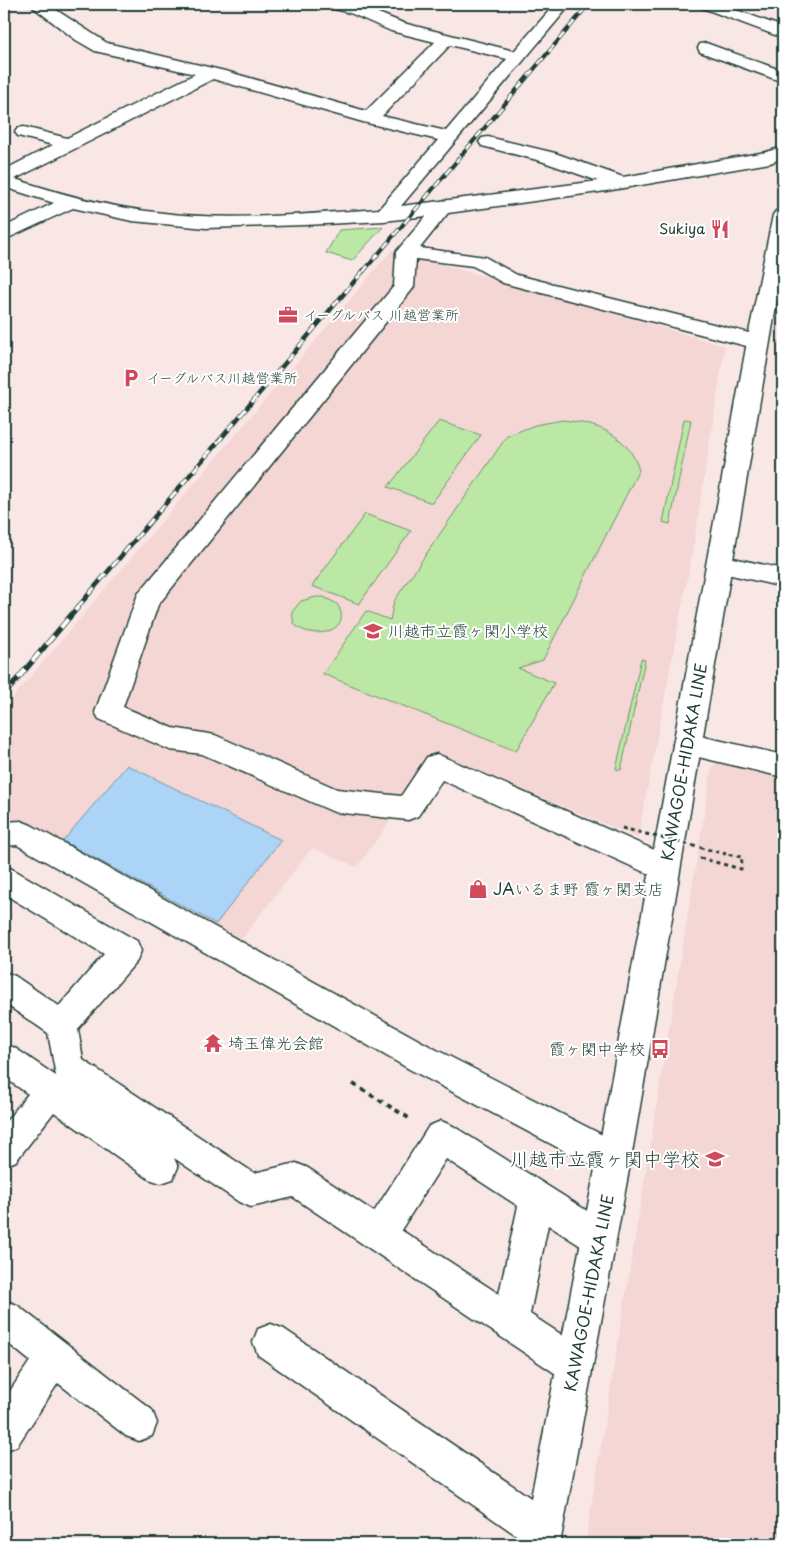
<svg xmlns="http://www.w3.org/2000/svg" width="787" height="1548" font-family="'Playpen Sans','Klee One',sans-serif">
  <style>
    .built { fill: #f4d6d4 }
    .green { fill: #bbe8a5; stroke: #6d926c }
    .water { fill: #abd4f6; stroke: #7398a8 }
    .lines { fill: none; stroke-linecap: round; stroke-linejoin: round }
    .minor-casing { stroke: #1f3d34; stroke-width: 3 }
    .major-casing { stroke: #1f3d34; stroke-width: 3 }
    .path-far1 { stroke: #1f3d34; stroke-width: 3; stroke-dasharray: 4 4; stroke-linecap: butt }
    .path { stroke: #1f3d34; stroke-width: 4; stroke-dasharray: 5 5; stroke-linecap: butt }
    .minor { fill: #fff; fill-rule: evenodd }
    .major { fill: #fff; fill-rule: evenodd }
    .rail-far2-casing { stroke: #1f3d34; stroke-width: 4 }
    .rail-far1-casing { stroke: #1f3d34; stroke-width: 4.5 }
    .rail-casing { stroke: #1f3d34; stroke-width: 5.5 }
    .rail-far2 { stroke: #fff; stroke-width: 2.5; stroke-dasharray: 8; stroke-linecap: butt }
    .rail-far1 { stroke: #fff; stroke-width: 3; stroke-dasharray: 9; stroke-linecap: butt }
    .rail { stroke: #fff; stroke-width: 4; stroke-dasharray: 11; stroke-linecap: butt }
    .path-bridge { stroke: #1f3d34; stroke-width: 3; stroke-dasharray: 4 4; stroke-linecap: butt }
    .labels { text-anchor: middle; stroke-width: 4; stroke-linejoin: round; paint-order: stroke }
    .far-poi-label { font-size: 14px; fill: #1f3d34; stroke: #fff; text-anchor: start }
    .poi-label { font-size: 16px; fill: #1f3d34; stroke: #fff; text-anchor: start }
    .street-label { font-size: 16px; fill: #1f3d34; stroke: #fff }
    .near-poi-label { font-size: 19px; fill: #1f3d34; stroke: #fff; text-anchor: end }
  </style>
  <rect width="100%" height="100%" fill="#f9e7e6"/>
  <filter id="ink" filterUnits="userSpaceOnUse"><feTurbulence type="fractalNoise" baseFrequency=".02" numOctaves="2"/><feDisplacementMap in="SourceGraphic" scale="10" xChannelSelector="R" yChannelSelector="G"/><feConvolveMatrix kernelMatrix="1 2 1 2 8 2 1 2 1" color-interpolation-filters="sRGB"/></filter>
  <g filter="url(#ink)">
    <g class="built">
      <path d="M392,250l333,96 -33,208 -54,284 -183,-77 -41,60 -18,-8 -39,54 -45,-19 -73,94 -235,-126v-108z"/>
      <path d="M723,760l60,14v770h-198l127,-778z"/>
    </g>
    <g class="green">
      <path d="M383,227l-31,34 -26,-8 13,-23z"/>
      <path d="M684,419l7,1 -21,104 -7,-2z"/>
      <path d="M563,420c35,4 65,14 76,50l-96,190 -25,8 36,15 -38,68 -193,-77 43,-63 24,9 4,-19 113,-165 28,-11z"/>
      <path d="M439,421l42,14 -49,68 -44,-16z"/>
      <path d="M365,514l46,17 -52,73 -47,-18z"/>
      <path d="M316,597h8l13,7c18,27 -25,38 -43,20l-2,-12 9,-11z"/>
      <path d="M641,659l4,1 -24,110 -5,-1z"/>
    </g>
    <path class="water" d="M127,765l154,75 -65,84 -153,-83z"/>
    <g class="lines">
      <g class="minor-casing">
        <g id="minor">
          <path d="M29,4h18l60,39 122,29 137,39 69,-69 -44,-11 -41,-18 -23,-6 -2,-3 36,2 42,17 111,28 41,-47h16l-170,202 197,-25 -57,-20 -59,-15 -3,-4 3,-4 6,-1 67,16 68,24 143,-25 17,-5v11l-13,5 -164,28 -158,22 -28,35 65,9 32,18 248,62 4,5 -4,5 -7,2 -255,-66 -30,-17 -57,-7 -2,28 -3,4 -253,314 -35,102 50,21 42,7 122,54 64,7 26,-39 10,-3 238,105 4,9 -4,9 -10,3 -10,-3 -213,-97 -24,36 -10,4 -74,-8 -132,-58 -32,-4 -71,-31 -4,-7 43,-118 256,-308 2,-34 30,-36 -42,5 -79,4 -99,3 -74,-7 -59,-13 -69,32v-13l50,-24 -50,-16v-17l49,-25 -35,-9 -3,-4 3,-4 6,-1 43,11 128,-64 -100,-23 -19,-11zM450,45l57,14 -61,72 -64,-15zM213,79l150,43 75,18 -59,69c-74,5 -150,13 -224,3 -48,-5 -94,-18 -140,-33z"/>
          <path d="M698,4h22l63,23v11l-83,-31z"/>
          <path d="M706,43l77,28v11l-83,-30 -2,-4 2,-4z"/>
          <path d="M767,287l16,3v12l-23,-5 -3,-4 3,-4z"/>
          <path d="M719,555l64,14v18l-73,-17 -3,-6 3,-6z"/>
          <path d="M687,733l96,22v22l-106,-25 -4,-8 4,-8z"/>
          <path d="M21,821l10,4 402,223 193,99 5,12 -5,12 -12,4 -12,-4 -191,-101 -394,-225 -13,1v-24z"/>
          <path d="M4,866l10,4 123,71 4,10 -4,10 -59,68 5,31 171,113 42,-10 12,5 66,44 55,-86 12,-5 12,5 158,100 5,12 -5,12 -12,5 -12,-5 -39,-25 -18,89 58,38 5,13 -5,13 -13,5 -13,-5 -269,-181 -42,10 -12,-5 -65,-44 4,9 -5,12 -12,4 -12,-4 -95,-67 -38,49 -12,5v-42l24,-30 -24,-17v-33l11,4 41,28 -8,-43 -44,-30v-31l11,4 44,30 45,-52 -100,-60zM446,1159l72,47 -19,88 -98,-64z"/>
          <path d="M4,1300l13,5 135,105 5,13 -5,13 -13,5 -13,-5 -68,-53 -41,63 -13,5v-51l26,-39 -26,-21z"/>
          <path d="M271,1324l13,5 273,187 5,14 -5,14h-28l-271,-189 -5,-13 5,-13z"/>
        </g>
      </g>
      <g class="major-casing">
        <path id="major" d="M783,209v56l-152,894 -71,385h-38l75,-385 150,-817 26,-127 3,-4z"/>
      </g>
      <path class="path-far1" d="M700,858l41,11 1,-12 -16,-3"/>
      <path class="path" d="M353,1084l59,36"/>
      <use href="#minor" class="minor"/>
      <use href="#major" class="major"/>
      <g class="rail-far2-casing">
        <path id="rail-far2" d="M363,272l226,-268"/>
      </g>
      <g class="rail-far1-casing">
        <path id="rail-far1" d="M77,608l287,-338"/>
      </g>
      <g class="rail-casing">
        <path id="rail" d="M4,695l74,-88"/>
      </g>
      <use href="#rail-far2" class="rail-far2"/>
      <use href="#rail-far1" class="rail-far1"/>
      <use href="#rail" class="rail"/>
      <path class="path-bridge" d="M622,828l104,26"/>
    </g>
  </g>
  <defs>
    <g id="restaurant-bare" transform="scale(1.5)"><path d="M-5-6h1v4h1v-4h1v4h1v-4h1v5L-1.5 .5V6h-2V.5L-5-1ZM5-6V6H3V1.5H1.5Q1.5-4 5-6Z" fill="#d1495b" stroke="#fff" stroke-width="2.5" paint-order="stroke"/></g>
    <g id="office-bare" transform="scale(1.5)"><path d="M-6-3h4V-5.5h4V-3h4V5H-6ZM-1-4.5V-3h2v-1.5ZM-6 0V1H6V0Z" fill="#d1495b" stroke="#fff" stroke-width="2.5" paint-order="stroke"/></g>
    <g id="parking-bare" transform="scale(1.5)"><path d="M-3.5-5.5H1a3.5 3.5 0 0 1 0 7H-1V5.5H-3.5ZM-1-3.4V-.6H.8a1.4 1.4 0 0 0 0-2.8Z" fill="#d1495b" stroke="#fff" stroke-width="2.5" paint-order="stroke"/></g>
    <g id="school-bare" transform="scale(1.5)"><path d="M0-5L7-2L0 1L-7-2ZM-4 1L0 2.5L4 1V4Q0 6-4 4Z" fill="#d1495b" stroke="#fff" stroke-width="2.5" paint-order="stroke"/></g>
    <g id="shop-bare" transform="scale(1.5)"><path d="M-5-2.5h2.3a2.7 3.5 0 0 1 5.4 0H5L5.5 6h-11ZM-1.5-2.5h3a1.5 2.3 0 0 0-3 0Z" fill="#d1495b" stroke="#fff" stroke-width="2.5" paint-order="stroke"/></g>
    <g id="temple-bare" transform="scale(1.5)"><path d="M0-6L5-2H3V0L6.5 2.5H4V6H1.5V3h-3V6H-4V2.5H-6.5L-3 0V-2H-5Z" fill="#d1495b" stroke="#fff" stroke-width="2.5" paint-order="stroke"/></g>
    <g id="bus-bare" transform="scale(1.5)"><path d="M-5-6H5V4H4V6H2V4H-2V6H-4V4H-5ZM-3.5-4V0h7V-4ZM-3.5 1.2v1.5H-2V1.2ZM2 1.2v1.5H3.5V1.2Z" fill="#d1495b" stroke="#fff" stroke-width="2.5" paint-order="stroke"/></g>
  </defs>
  <g fill-rule="evenodd">
    <use href="#restaurant-bare" x="720" y="229"/>
    <use href="#office-bare" x="288" y="315"/>
    <use href="#parking-bare" x="131" y="378"/>
    <use href="#school-bare" x="373" y="631"/>
    <use href="#shop-bare" x="478" y="889"/>
    <use href="#temple-bare" x="213" y="1043"/>
    <use href="#bus-bare" x="660" y="1049"/>
    <use href="#school-bare" x="715" y="1159"/>
  </g>
  <g class="labels">
    <g class="far-poi-label">
      <text x="705" y="234" text-anchor="end">Sukiya</text>
      <text x="303" y="320">イーグルバス 川越営業所</text>
      <text x="146" y="383">イーグルバス川越営業所</text>
    </g>
    <g class="poi-label">
      <text x="388" y="637">川越市立霞ヶ関小学校</text>
      <text x="493" y="895">JAいるま野 霞ヶ関支店</text>
      <text x="228" y="1049">埼玉偉光会館</text>
      <text x="645" y="1055" text-anchor="end">霞ヶ関中学校</text>
    </g>
    <g class="street-label">
      <text transform="translate(684 762) rotate(-80)" y="6">KAWAGOE-HIDAKA LINE</text>
      <text transform="translate(589 1293) rotate(-79)" y="6">KAWAGOE-HIDAKA LINE</text>
    </g>
    <g class="near-poi-label">
      <text x="700" y="1166">川越市立霞ヶ関中学校</text>
    </g>
  </g>
  <rect width="787" height="1548" fill="none" stroke="#fff" stroke-width="20"/>
  <rect x="10" y="10" width="767" height="1528" fill="none" stroke="#1f3d34" stroke-width="2" filter="url(#ink)"/>
</svg>
